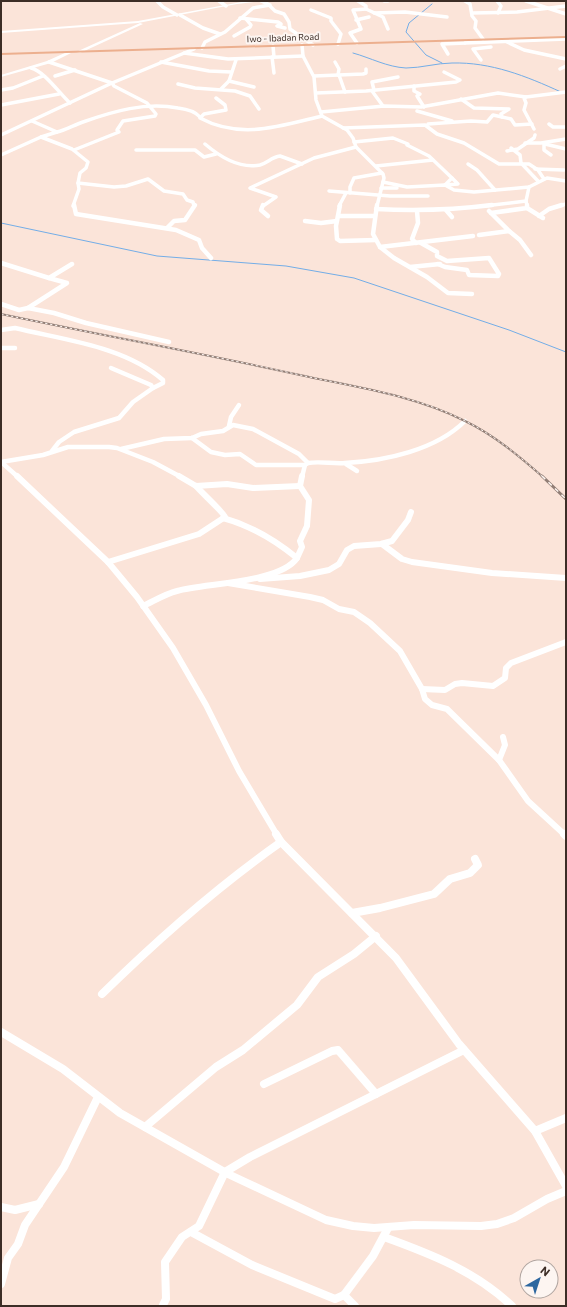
<svg xmlns="http://www.w3.org/2000/svg" width="567" height="1307" font-family="Commissioner,sans-serif">
  <style>
    .lines { fill: none; stroke-linecap: round; stroke-linejoin: round }
    .stream { stroke: #73ade7; stroke-width: 1 }
    .street-far3 { stroke: #fff; stroke-width: 3.5 }
    .street-far2 { stroke: #fff; stroke-width: 4.5 }
    .street-far1 { stroke: #fff; stroke-width: 6 }
    .street { stroke: #fff; stroke-width: 8 }
    .secondary { fill: #fff; fill-rule: evenodd }
    .primary { fill: #ecaf8e; fill-rule: evenodd }
    .rail-far1-casing { stroke: #917e76; stroke-width: 2 }
    .rail-casing { stroke: #917e76; stroke-width: 3 }
    .rail-far1 { stroke: #fdf5f1; stroke-width: 1; stroke-dasharray: 2.5; stroke-linecap: butt }
    .rail { stroke: #fdf5f1; stroke-width: 1.5; stroke-dasharray: 4.5; stroke-linecap: butt }
    .labels { text-anchor: middle; stroke-width: 4; stroke-linejoin: round; paint-order: stroke }
    .far-street-label { font-size: 9px; fill: #3c2d26; stroke: #fdf5f1 }
  </style>
  <rect width="100%" height="100%" fill="#fbe4d9"/>
  <g class="lines">
    <g class="stream">
      <path d="M432,4l-23,19 -3,9 20,23 16,8"/>
      <path d="M353,53c18,5 34,14 53,15 15,0 31,-5 46,-5 39,-1 74,13 109,29"/>
      <path d="M1,223l156,33 129,10 68,12 155,52 57,22"/>
    </g>
    <g class="street-far3">
      <path d="M157,1l6,6 14,8"/>
      <path d="M219,1l7,5"/>
      <path d="M261,1l7,3 7,7 9,3 5,8 1,7 23,16"/>
      <path d="M358,1l8,5v3l17,8 5,12"/>
      <path d="M384,1h4"/>
      <path d="M465,1l5,3 2,12 4,5 -1,7 8,11"/>
      <path d="M497,1l4,5 -3,7"/>
      <path d="M526,1l40,13"/>
      <path d="M311,10l20,8v3l10,13 -3,10"/>
      <path d="M374,13l31,-1 42,5"/>
      <path d="M472,13l45,-1 49,-6"/>
      <path d="M180,15l23,13 17,6"/>
      <path d="M240,18l38,4 3,2 -4,2 8,2"/>
      <path d="M356,20l13,-3"/>
      <path d="M234,36l16,-9 1,-2 -5,-6"/>
      <path d="M507,42l17,8 42,9"/>
      <path d="M357,43l-7,-10 11,-4 -8,-19 13,-1"/>
      <path d="M465,43l101,-4"/>
      <path d="M302,45l1,11 11,21 2,23 6,16 25,14 6,8 3,9 27,27 1,4 -7,28"/>
      <path d="M273,46l1,11"/>
      <path d="M202,48l3,-6 20,-10 28,-24 17,-3"/>
      <path d="M184,53l44,6 75,-3"/>
      <path d="M448,54l-6,-10 23,-1 2,-2"/>
      <path d="M272,57l2,16"/>
      <path d="M481,60l-8,-11 18,-2"/>
      <path d="M49,62l63,21 2,3 33,17 9,11 -1,2 -32,5 -6,9 2,2 -45,18"/>
      <path d="M161,62l48,9 22,1"/>
      <path d="M335,62l4,7 -1,6"/>
      <path d="M31,68c13,3 28,25 39,35"/>
      <path d="M560,69l6,-3"/>
      <path d="M339,75l6,17"/>
      <path d="M55,76l20,-6"/>
      <path d="M314,76l49,-2 3,-1v-4"/>
      <path d="M229,81l25,6"/>
      <path d="M178,84l17,4 40,3 15,5 9,13"/>
      <path d="M414,86v5l6,3 -3,2 7,11"/>
      <path d="M221,89l8,-8 7,-21"/>
      <path d="M1,90l12,-2 30,-12"/>
      <path d="M374,90l-2,-8 26,-5"/>
      <path d="M372,91l11,15"/>
      <path d="M316,93l50,-2 90,-9 4,-2 -16,-8"/>
      <path d="M526,97l40,-5"/>
      <path d="M216,98l9,7 1,5 -22,4 -4,4c41,22 80,8 122,-2"/>
      <path d="M461,99l13,9 35,1 -8,5 1,3"/>
      <path d="M1,105l58,-11"/>
      <path d="M417,111l35,10"/>
      <path d="M321,112l63,-6 37,1 77,-14 28,4 -2,1 2,5 -2,7 10,19"/>
      <path d="M32,121l25,11 -16,5 31,12 16,13 -2,6 -6,5 -2,10 36,4 12,-1 22,-7 16,12 19,3 4,6 6,2 1,4"/>
      <path d="M428,124l43,-3 16,1 6,-7 18,4 4,6 17,-1"/>
      <path d="M549,124l4,3h13"/>
      <path d="M343,128l82,-3 12,9 27,9 35,21h30l9,6 6,9"/>
      <path d="M57,132c9,-2 17,-7 26,-10 31,-11 62,-20 95,-14 8,1 17,3 22,9"/>
      <path d="M1,135l111,-52 82,-34"/>
      <path d="M354,142l39,-4 15,6 -1,1 22,11 23,22 -7,7"/>
      <path d="M525,143h16l25,-4"/>
      <path d="M205,144c14,12 35,25 55,21 7,-2 12,-8 20,-9l22,8"/>
      <path d="M544,144v6l7,5"/>
      <path d="M545,144l21,5"/>
      <path d="M511,148l9,7 1,8 17,18"/>
      <path d="M136,150h59l9,7 12,-3"/>
      <path d="M507,151l11,-2 16,-11 1,-3"/>
      <path d="M1,155l40,-18"/>
      <path d="M468,164l9,6 18,20"/>
      <path d="M376,166l57,-6"/>
      <path d="M535,169l29,1"/>
      <path d="M383,182l24,5 38,-2 9,5 20,2 55,-5 18,-9 19,3"/>
      <path d="M445,185l13,-1 -6,-6"/>
      <path d="M381,188h16"/>
      <path d="M329,191l61,5h38"/>
      <path d="M350,193v-6l4,-9 28,-5"/>
      <path d="M526,201l1,5"/>
      <path d="M73,206l6,-17 -1,-6"/>
      <path d="M263,206l13,-9 -26,-9 64,-30 42,-11"/>
      <path d="M339,206l7,-13"/>
      <path d="M484,206l42,-5 3,-14"/>
      <path d="M559,206l7,-2"/>
    </g>
    <g class="street-far2">
      <path d="M74,205l2,9 100,16 23,10 3,8 9,10"/>
      <path d="M263,205l-2,5 7,6"/>
      <path d="M340,205l-4,21 1,13 3,2 36,-1"/>
      <path d="M377,205l-4,29 7,13 14,11 33,19 21,16 24,1"/>
      <path d="M527,208l16,10"/>
      <path d="M376,209c39,2 77,1 116,-4"/>
      <path d="M446,210l6,7"/>
      <path d="M489,211l20,20"/>
      <path d="M491,213l36,-5v-3"/>
      <path d="M338,216h36"/>
      <path d="M539,216l10,-7 13,-4"/>
      <path d="M305,221l16,2 16,-2"/>
      <path d="M167,228l7,-7 11,-1 10,-15"/>
      <path d="M479,235l30,-4 11,9 11,15"/>
      <path d="M416,243l-4,-4 6,-16 -1,-12"/>
      <path d="M421,243l16,9v4l10,5 42,-3 10,16 -1,2 -29,-1 -2,-5 -22,-3 -7,-3"/>
      <path d="M380,247l93,-11"/>
      <path d="M1,263l48,15 23,-14"/>
      <path d="M410,267l30,-3"/>
      <path d="M1,304l18,6 9,-2 26,5 32,10 83,19"/>
      <path d="M28,308l39,-25 -18,-5"/>
      <path d="M1,330l14,-2c49,12 109,18 148,52v3l-10,5"/>
      <path d="M1,348h14"/>
      <path d="M229,426l2,-9 8,-12"/>
      <path d="M192,438l19,14 14,3 15,-1 16,11h49"/>
      <path d="M121,449l43,-10 28,-1 9,-4 22,-3 10,-6 20,4 46,25 9,9"/>
      <path d="M52,451l7,-9 15,-10 45,-14 14,-16 20,-14 -2,-3 -40,-17"/>
      <path d="M1,462l17,15"/>
      <path d="M1,462l42,-7 25,-8h41l8,1 36,14 28,15"/>
      <path d="M346,464l11,7"/>
      <path d="M302,477l3,-12 3,-2c12,-2 25,1 37,0 40,-2 91,-13 120,-42"/>
    </g>
    <g class="street-far1">
      <path d="M17,476l91,86 29,35 36,51 33,57 33,66 38,64"/>
      <path d="M179,476l17,10 31,-2 26,4 47,-2"/>
      <path d="M382,544l20,15 10,3 80,11 74,5"/>
      <path d="M297,558l5,-11 -2,-6 7,-15 2,-26 -9,-14 2,-10"/>
      <path d="M108,562l91,-28 26,-17c-1,-4 -24,-25 -29,-31"/>
      <path d="M260,579l40,-3 29,-6 10,-6 8,-14 7,-4 27,-2 11,-3 16,-21 3,-8"/>
      <path d="M228,583l82,14 13,3 16,9 15,3 16,11 30,28 22,38 3,10 7,6 15,4 52,51 6,-15 -2,-8"/>
      <path d="M143,606c11,-5 22,-12 34,-15 29,-8 103,-8 120,-33 -23,-19 -45,-32 -74,-40"/>
      <path d="M422,689l23,1 10,-6 7,-1 31,3 12,-8 1,-10 5,-5 55,-21"/>
      <path d="M499,760l29,41 37,34"/>
    </g>
    <g class="street">
      <path d="M276,834l5,8 115,116 63,86 76,87 31,55"/>
      <path d="M564,834l2,2"/>
      <path d="M352,913l28,-5 54,-14 16,-15 20,-6 8,-8 -3,-6"/>
      <path d="M102,994c56,-55 115,-107 179,-152"/>
      <path d="M1,1032l62,37 57,44 108,61 98,46 27,6 21,2 40,-3 67,1 16,-2 17,-6 33,-19 19,-8"/>
      <path d="M264,1084l68,-33 6,-1 38,44"/>
      <path d="M145,1127l71,-60 27,-17 54,-45 21,-28 36,-23 22,-18"/>
      <path d="M535,1131l31,-13"/>
      <path d="M1,1207l14,3 24,-6"/>
      <path d="M191,1232l61,33 83,34 9,-4"/>
      <path d="M384,1237c47,17 91,34 128,69"/>
      <path d="M1,1284l7,-26 10,-14 7,-19 39,-58 34,-70"/>
      <path d="M163,1305l3,-6 -1,-37 17,-25 17,-11 26,-54 25,-15 214,-107"/>
      <path d="M355,1306l-11,-11 29,-39 15,-28"/>
    </g>
    <g class="secondary">
      <path d="M247,1h16l-26,3 -99,19 -137,10v-2l137,-10z"/>
      <path d="M140,23l3,1 -63,29 -4,-1z"/>
      <path d="M67,52l4,1 -20,10 -50,14v-2l46,-14z"/>
    </g>
    <path class="primary" d="M566,36v2l-565,17v-2z"/>
    <g class="rail-far1-casing">
      <path id="rail-far1" d="M1,314c99,21 199,39 299,61 55,12 114,20 165,46 29,14 54,35 78,56"/>
    </g>
    <g class="rail-casing">
      <path id="rail" d="M542,476l24,23"/>
    </g>
    <use href="#rail-far1" class="rail-far1"/>
    <use href="#rail" class="rail"/>
  </g>
  <g class="labels">
    <g class="far-street-label">
      <text transform="translate(283 38) rotate(-2)" y="3">Iwo - Ibadan Road</text>
    </g>
  </g>
  <rect width="567" height="1307" fill="none" stroke="#3c2d26" stroke-width="4"/>
  <g transform="translate(539 1279) rotate(39)"><circle r="19" fill="#fdf5f1" stroke="#b0a5a0"/>
  <path d="M0-3L7 15L0 10L-7 15Z" fill="#2d679f"/>
  <text y="-6" font-size="11" font-weight="bold" text-anchor="middle" fill="#3c2d26">N</text>
  </g>
</svg>
